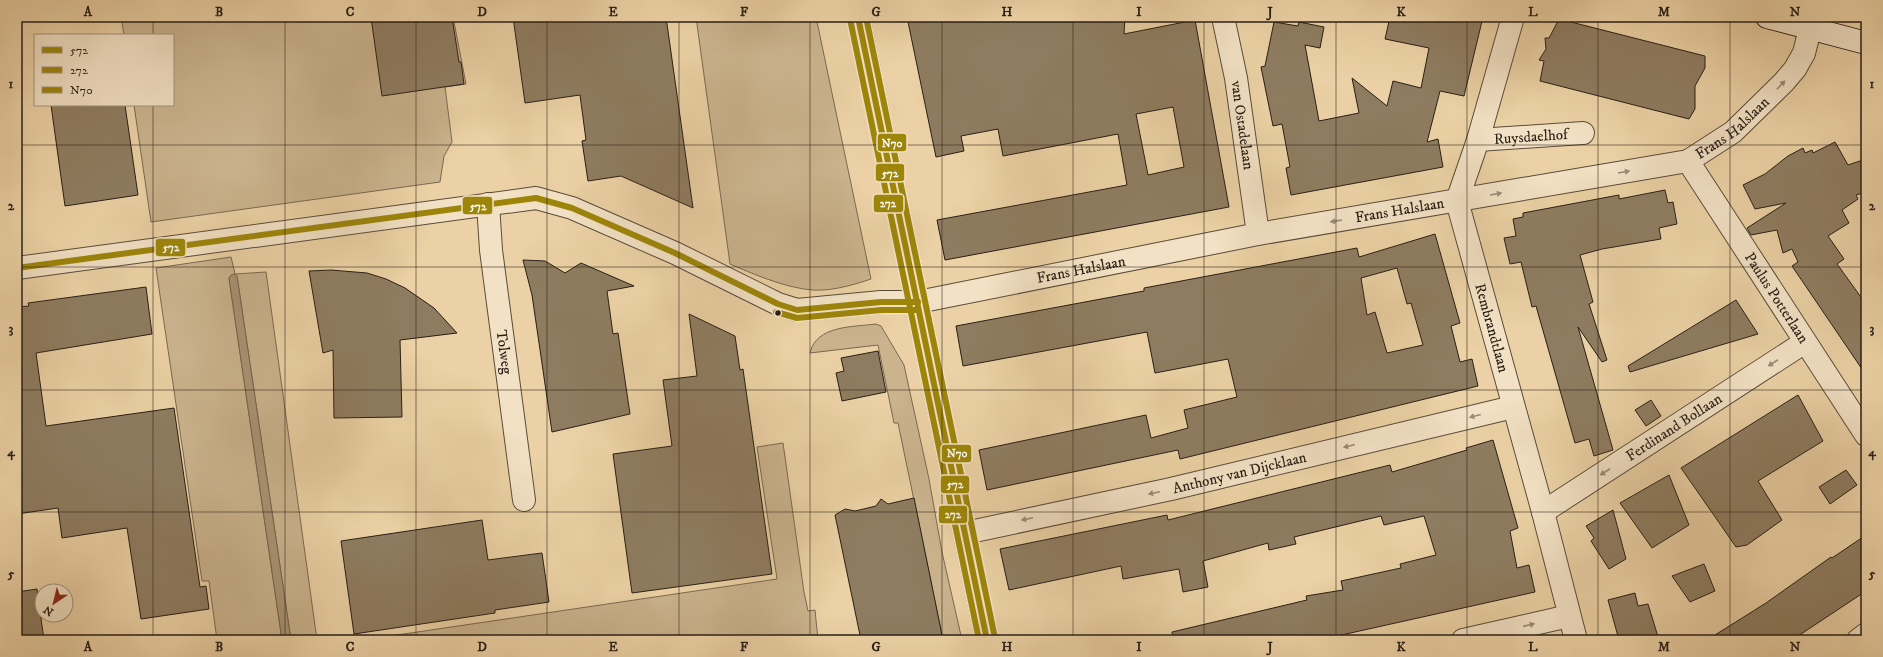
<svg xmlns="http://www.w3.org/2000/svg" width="1883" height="657" font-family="'IM FELL DW Pica',serif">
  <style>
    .green { fill: #cab38d; stroke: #7a6952 }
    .water { fill: #a99474; stroke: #76654e }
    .building { fill: #8e7c60; stroke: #291f16; fill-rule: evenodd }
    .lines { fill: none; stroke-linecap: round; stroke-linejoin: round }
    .minor-casing { stroke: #5a4c3a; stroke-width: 24 }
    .secondary-casing { stroke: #291f16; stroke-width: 24 }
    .minor { stroke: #f2e1c4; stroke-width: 22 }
    .secondary { stroke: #f2e1c4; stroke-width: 22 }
    .bus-1-casing { stroke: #f2e1c4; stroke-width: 9 }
    .bus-2-casing { stroke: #f2e1c4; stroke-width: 9 }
    .bus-3-casing { stroke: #f2e1c4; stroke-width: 9 }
    .bus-1 { stroke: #9d850a; stroke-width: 6 }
    .bus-2 { stroke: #9d850a; stroke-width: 6 }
    .bus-3 { stroke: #9d850a; stroke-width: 6 }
    .oneway { fill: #988a76 }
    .grid { fill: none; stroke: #291f16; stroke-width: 1; stroke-opacity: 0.55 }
    .bus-dot { fill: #291f16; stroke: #f2e1c4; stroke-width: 1.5 }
    .labels { text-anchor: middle; stroke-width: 3.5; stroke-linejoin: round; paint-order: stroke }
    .street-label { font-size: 15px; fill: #291f16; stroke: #f2e1c4 }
    .line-badge { stroke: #f2e1c4; stroke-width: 1.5 }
    .badge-label { font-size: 11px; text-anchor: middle; font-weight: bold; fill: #fff }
    .neatline { fill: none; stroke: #291f16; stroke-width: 1.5 }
    .grid-label { font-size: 13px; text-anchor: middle; font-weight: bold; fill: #291f16 }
  </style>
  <rect width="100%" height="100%" fill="#ebd1a5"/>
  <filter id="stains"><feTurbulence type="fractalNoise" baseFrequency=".005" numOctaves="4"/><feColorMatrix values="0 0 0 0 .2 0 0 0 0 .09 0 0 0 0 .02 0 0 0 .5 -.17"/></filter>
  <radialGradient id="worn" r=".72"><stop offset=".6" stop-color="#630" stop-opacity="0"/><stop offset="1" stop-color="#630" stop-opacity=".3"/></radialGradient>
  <g class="green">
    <path d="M121,17h377l-44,5 12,62 -21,3 7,55 -8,14 -4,26 -289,40 -17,-117h39v-70h-49z"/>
    <path d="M696,17h120l55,262c-21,7 -45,14 -67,10 -25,-4 -51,-15 -74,-25z"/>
    <path d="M231,257l4,17 31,-2 51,368h-26l-54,-364 -8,2 53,362h-65l-8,-59h-7l-46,-313z"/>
    <path d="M876,324l5,2 23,39 25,114 13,73 20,88h-19l-45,-217h-4l-16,-78 -68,8c6,-28 44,-26 66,-29z"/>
    <path d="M783,443l21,149 4,19 7,-1 3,30h-455l414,-61 -20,-132z"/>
  </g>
  <path class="water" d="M235,274l2,2 54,364h-9l-53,-362 2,-3z"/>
  <g class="building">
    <path d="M371,17h81l7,45h2l3,22 -82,12z"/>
    <path d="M513,17h153l27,191 -72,-32 -33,5 -6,-40 4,-1 -6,-45 -55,8z"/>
    <path d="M907,17h218l-1,17 71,-14 34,187 -284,53 -8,-40 190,-35 -9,-51 -115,22 -5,-27 -37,7 3,15 -28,6zM1173,107l11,60 -36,8 -12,-61z"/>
    <path d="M1390,17h93l-19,79 -24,-5 -13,51 11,-3 5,28 -152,28 -5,-27 4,-1 -8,-43 -9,2 -12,-59 4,-1 9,-44 24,4 1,-4 25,5 -4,21 -15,-3 14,76 40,-8 -7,-35 35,28 6,-25 28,7 8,-40 -44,-9z"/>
    <path d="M1559,19l146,37v12l-10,18v23l-6,10 -149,-38 4,-20 -5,-1 7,-11 -1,-11h4z"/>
    <path d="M51,105h74l13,90 -73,11z"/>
    <path d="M1835,142l13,23 18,-6v33l-10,3 2,4 -16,11 7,13 -21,13 16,23 -7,5 29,40v71l-74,-109 6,-4 -6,-13 -9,4 -6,-23 -26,5 -4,-7 39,-25 -31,6 -12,-24 22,-11 23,-18 15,-8 2,5 7,-3 1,3z"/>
    <path d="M1665,190l3,13 5,-1 4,22 -18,4 2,11 -59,10 -22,6 13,47 -4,2 18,56 -5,2 -24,-35 35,123 -19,6 -5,-17 -14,4 -39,-137 -4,1 -11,-45 -11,2 -6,-26 12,-2 -3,-17 10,-2v-4l96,-18v4z"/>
    <path d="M1435,234l25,89 -9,3 9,36 12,-3 6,27 -298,73 -2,-9 -191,40 -8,-40 167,-35 5,23 37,-10 -4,-18 53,-13 -9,-38 -73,14 -8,-41 -184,34 -7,-40 188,-35v-3l213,-40 2,9zM1397,268l10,36 4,-1 12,42 -36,8 -12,-41 -8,3 -6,-37z"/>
    <path d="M523,260l22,1 20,12 16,-10 53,23 -27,5 6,43 5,-1 12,81 -78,18 -20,-137z"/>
    <path d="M331,270l36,3 19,6 19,9 29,20 23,25 -57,7 2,77 -68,1 -1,-68 -10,3 -14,-82z"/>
    <path d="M146,287l6,47 -116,19 10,73 128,-18 26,179 6,-1 3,23 -68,10 -14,-91 -65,10 -4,-30 -41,6v-207l12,-1 -1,-3z"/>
    <path d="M1736,300l22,34 -128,38 -2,-6z"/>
    <path d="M689,314l46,22 5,34 3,-1 29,205 -140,19 -19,-139 59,-8 -9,-66 34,-4z"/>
    <path d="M878,351l8,41 -44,9 -6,-28 8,-2 -3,-13z"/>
    <path d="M1798,395l25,46 -65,40 24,39 -35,25 -11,2 -55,-79z"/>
    <path d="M1651,400l10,16 -15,10 -11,-16z"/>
    <path d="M1493,440l25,88 -8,3 7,37 12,-3 6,27 -216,48h-146l-1,-8 135,-32 -1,-4 37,-6 -2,-9 60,-13 -1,-4 36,-9 -12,-39 -40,9 -3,-9 -87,21 2,7 -27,6 -1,-7 -65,18 5,26 -25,5 -4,-23 -56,10 -2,-13 -112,24 -9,-41 167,-34 1,5 222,-55 2,7 75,-22 -1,-2z"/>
    <path d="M1846,470l11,15 -27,19 -11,-17z"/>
    <path d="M1669,475l20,50 -37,23 -32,-45z"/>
    <path d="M914,498l29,142h-82l-26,-125 10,-6 10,2 21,-5 5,-7 7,5z"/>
    <path d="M1613,510l13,49 -17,10 -18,-28 3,-3 -8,-12z"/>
    <path d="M482,520l6,40 54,-7 7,49 -54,8v3l-141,21 -13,-93z"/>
    <path d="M1866,535v56l-74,49h-85l59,-37 65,-46 1,1z"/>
    <path d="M1704,564l11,27 -25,11 -18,-26z"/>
    <path d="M37,589l7,51h-27v-48z"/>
    <path d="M1635,593l3,13 10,-2 11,36h-40l-11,-40z"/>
  </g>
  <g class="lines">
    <g class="minor-casing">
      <g id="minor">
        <path id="s1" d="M1223,17l13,61 22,156"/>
        <path id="s2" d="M1513,17l-35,123 -21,61 86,311 33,128"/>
        <path id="s3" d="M1478,140l105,-7"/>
        <path id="s4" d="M1688,161l178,274"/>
        <path id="s5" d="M488,204l3,46 33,250"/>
        <path id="s6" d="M17,268l519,-70 36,10 103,45 103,51 19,6 84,-8h37l340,-68 430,-73 45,-29 51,-50 11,-13 9,-16 9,-36"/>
        <path id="s7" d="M1543,512l262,-170"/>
        <path id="s8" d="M965,533l206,-44 342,-82"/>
        <path d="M1463,640l106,-24"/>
        <path d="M1858,640l8,-6"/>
      </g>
    </g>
    <g class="secondary-casing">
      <g id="secondary">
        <path d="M858,17l129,623"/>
        <path d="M1767,17l99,26"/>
      </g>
    </g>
    <use href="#minor" class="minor"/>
    <use href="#secondary" class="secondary"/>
    <g class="bus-1-casing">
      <g id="bus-1">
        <path d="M858,17l129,623"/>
        <path d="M17,268l519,-70 36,10 103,45 103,51 19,6 84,-8h37"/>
      </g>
    </g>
    <g class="bus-2-casing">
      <g id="bus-2">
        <path d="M850,19l129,621"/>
        <path d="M776,312l21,6 84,-8h37"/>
      </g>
    </g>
    <g class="bus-3-casing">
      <path id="bus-3" d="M866,17l129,621"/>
    </g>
    <use href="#bus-1" class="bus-1"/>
    <use href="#bus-2" class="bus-2"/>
    <use href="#bus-3" class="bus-3"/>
  </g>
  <defs><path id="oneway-solid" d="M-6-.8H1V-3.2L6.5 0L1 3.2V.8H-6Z"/></defs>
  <g class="oneway">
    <use href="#oneway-solid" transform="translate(1781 85) rotate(-46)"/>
    <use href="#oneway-solid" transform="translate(1624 172) rotate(-10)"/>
    <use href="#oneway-solid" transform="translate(1496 194) rotate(-10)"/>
    <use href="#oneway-solid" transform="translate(1336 221) rotate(171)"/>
    <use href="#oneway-solid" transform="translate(1773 363) rotate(147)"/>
    <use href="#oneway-solid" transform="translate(1475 416) rotate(166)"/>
    <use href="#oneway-solid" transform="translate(1349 446) rotate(166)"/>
    <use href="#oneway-solid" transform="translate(1605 472) rotate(147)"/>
    <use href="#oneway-solid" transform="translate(1154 493) rotate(168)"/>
    <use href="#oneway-solid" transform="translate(1027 519) rotate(168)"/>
    <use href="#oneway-solid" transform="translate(1529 625) rotate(-13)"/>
  </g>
  <path class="grid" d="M153,17v18M285,17v623M416,17v623M547,17v623M679,17v623M810,17v623M942,17v623M1073,17v623M1204,17v623M1336,17v623M1467,17v623M1598,17v623M1730,17v623M153,105v535M17,145h1849M17,267h1849M17,390h1849M17,512h1849"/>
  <circle class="bus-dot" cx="778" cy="313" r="3.5"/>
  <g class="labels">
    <g class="street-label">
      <text dy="5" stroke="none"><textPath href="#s1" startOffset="110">van Ostadelaan</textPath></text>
      <text dy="5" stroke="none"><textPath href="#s6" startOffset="1768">Frans Halslaan</textPath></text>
      <text dy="5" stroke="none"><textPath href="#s3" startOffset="53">Ruysdaelhof</textPath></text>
      <text dy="5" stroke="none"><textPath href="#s6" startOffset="1420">Frans Halslaan</textPath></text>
      <text dy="5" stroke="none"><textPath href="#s6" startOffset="1096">Frans Halslaan</textPath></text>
      <text dy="5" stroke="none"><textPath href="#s4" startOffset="163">Paulus Potterlaan</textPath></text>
      <text dy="5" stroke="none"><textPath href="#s2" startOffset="324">Rembrandtlaan</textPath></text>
      <text dy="5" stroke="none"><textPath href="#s5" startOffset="149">Tolweg</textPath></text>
      <text dy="5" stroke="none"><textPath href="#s7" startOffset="156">Ferdinand Bollaan</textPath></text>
      <text dy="5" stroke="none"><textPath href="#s8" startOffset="281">Anthony van Dijcklaan</textPath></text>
    </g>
  </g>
  <g class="line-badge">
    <rect x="877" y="133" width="30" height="19" rx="4" fill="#9d850a"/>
    <rect x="875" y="163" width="30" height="19" rx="4" fill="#9d850a"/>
    <rect x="873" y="194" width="31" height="19" rx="4" fill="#9d850a"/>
    <rect x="462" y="196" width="31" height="19" rx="4" fill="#9d850a"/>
    <rect x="155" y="238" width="31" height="19" rx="4" fill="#9d850a"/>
    <rect x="941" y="444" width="31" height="19" rx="4" fill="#9d850a"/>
    <rect x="940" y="475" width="30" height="19" rx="4" fill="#9d850a"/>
    <rect x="938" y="505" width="30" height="19" rx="4" fill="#9d850a"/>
  </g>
  <g class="badge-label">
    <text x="892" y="147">N70</text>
    <text x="890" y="177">572</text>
    <text x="888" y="207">272</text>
    <text x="478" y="210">572</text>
    <text x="171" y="251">572</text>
    <text x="957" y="457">N70</text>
    <text x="955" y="488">572</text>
    <text x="953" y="518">272</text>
  </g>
  <rect width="1883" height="657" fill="none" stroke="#ebd1a5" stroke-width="44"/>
  <rect x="34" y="34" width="140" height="72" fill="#f2e1c4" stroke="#a2937e"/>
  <rect x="42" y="47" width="20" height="6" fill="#9d850a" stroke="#a2937e"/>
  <text x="70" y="54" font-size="12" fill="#291f16">572</text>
  <rect x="42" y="67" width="20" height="6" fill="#9d850a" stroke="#a2937e"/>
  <text x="70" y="74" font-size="12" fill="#291f16">272</text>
  <rect x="42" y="87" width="20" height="6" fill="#9d850a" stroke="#a2937e"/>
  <text x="70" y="94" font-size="12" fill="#291f16">N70</text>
  <g transform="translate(54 603) rotate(215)"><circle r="19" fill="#f2e1c4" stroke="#a2937e"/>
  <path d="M0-3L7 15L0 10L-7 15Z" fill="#8f2418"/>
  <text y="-6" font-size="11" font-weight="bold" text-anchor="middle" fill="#291f16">N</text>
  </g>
  <rect x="22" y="22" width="1839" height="613" class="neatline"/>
  <g class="grid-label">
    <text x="88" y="16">A</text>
    <text x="219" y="16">B</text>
    <text x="350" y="16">C</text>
    <text x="482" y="16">D</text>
    <text x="613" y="16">E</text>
    <text x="744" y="16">F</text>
    <text x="876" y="16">G</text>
    <text x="1007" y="16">H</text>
    <text x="1139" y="16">I</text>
    <text x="1270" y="16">J</text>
    <text x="1401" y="16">K</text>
    <text x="1533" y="16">L</text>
    <text x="1664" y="16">M</text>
    <text x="1795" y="16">N</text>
    <text x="11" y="88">1</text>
    <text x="1872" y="88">1</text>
    <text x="11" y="210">2</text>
    <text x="1872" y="210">2</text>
    <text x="11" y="333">3</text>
    <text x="1872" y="333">3</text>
    <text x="11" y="456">4</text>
    <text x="1872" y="456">4</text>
    <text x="11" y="578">5</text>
    <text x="1872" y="578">5</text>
    <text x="88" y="651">A</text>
    <text x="219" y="651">B</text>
    <text x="350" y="651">C</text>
    <text x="482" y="651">D</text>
    <text x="613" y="651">E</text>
    <text x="744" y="651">F</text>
    <text x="876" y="651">G</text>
    <text x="1007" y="651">H</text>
    <text x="1139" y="651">I</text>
    <text x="1270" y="651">J</text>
    <text x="1401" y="651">K</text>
    <text x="1533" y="651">L</text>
    <text x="1664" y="651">M</text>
    <text x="1795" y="651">N</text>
  </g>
  <rect width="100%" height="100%" filter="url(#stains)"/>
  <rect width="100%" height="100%" fill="url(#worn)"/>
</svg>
